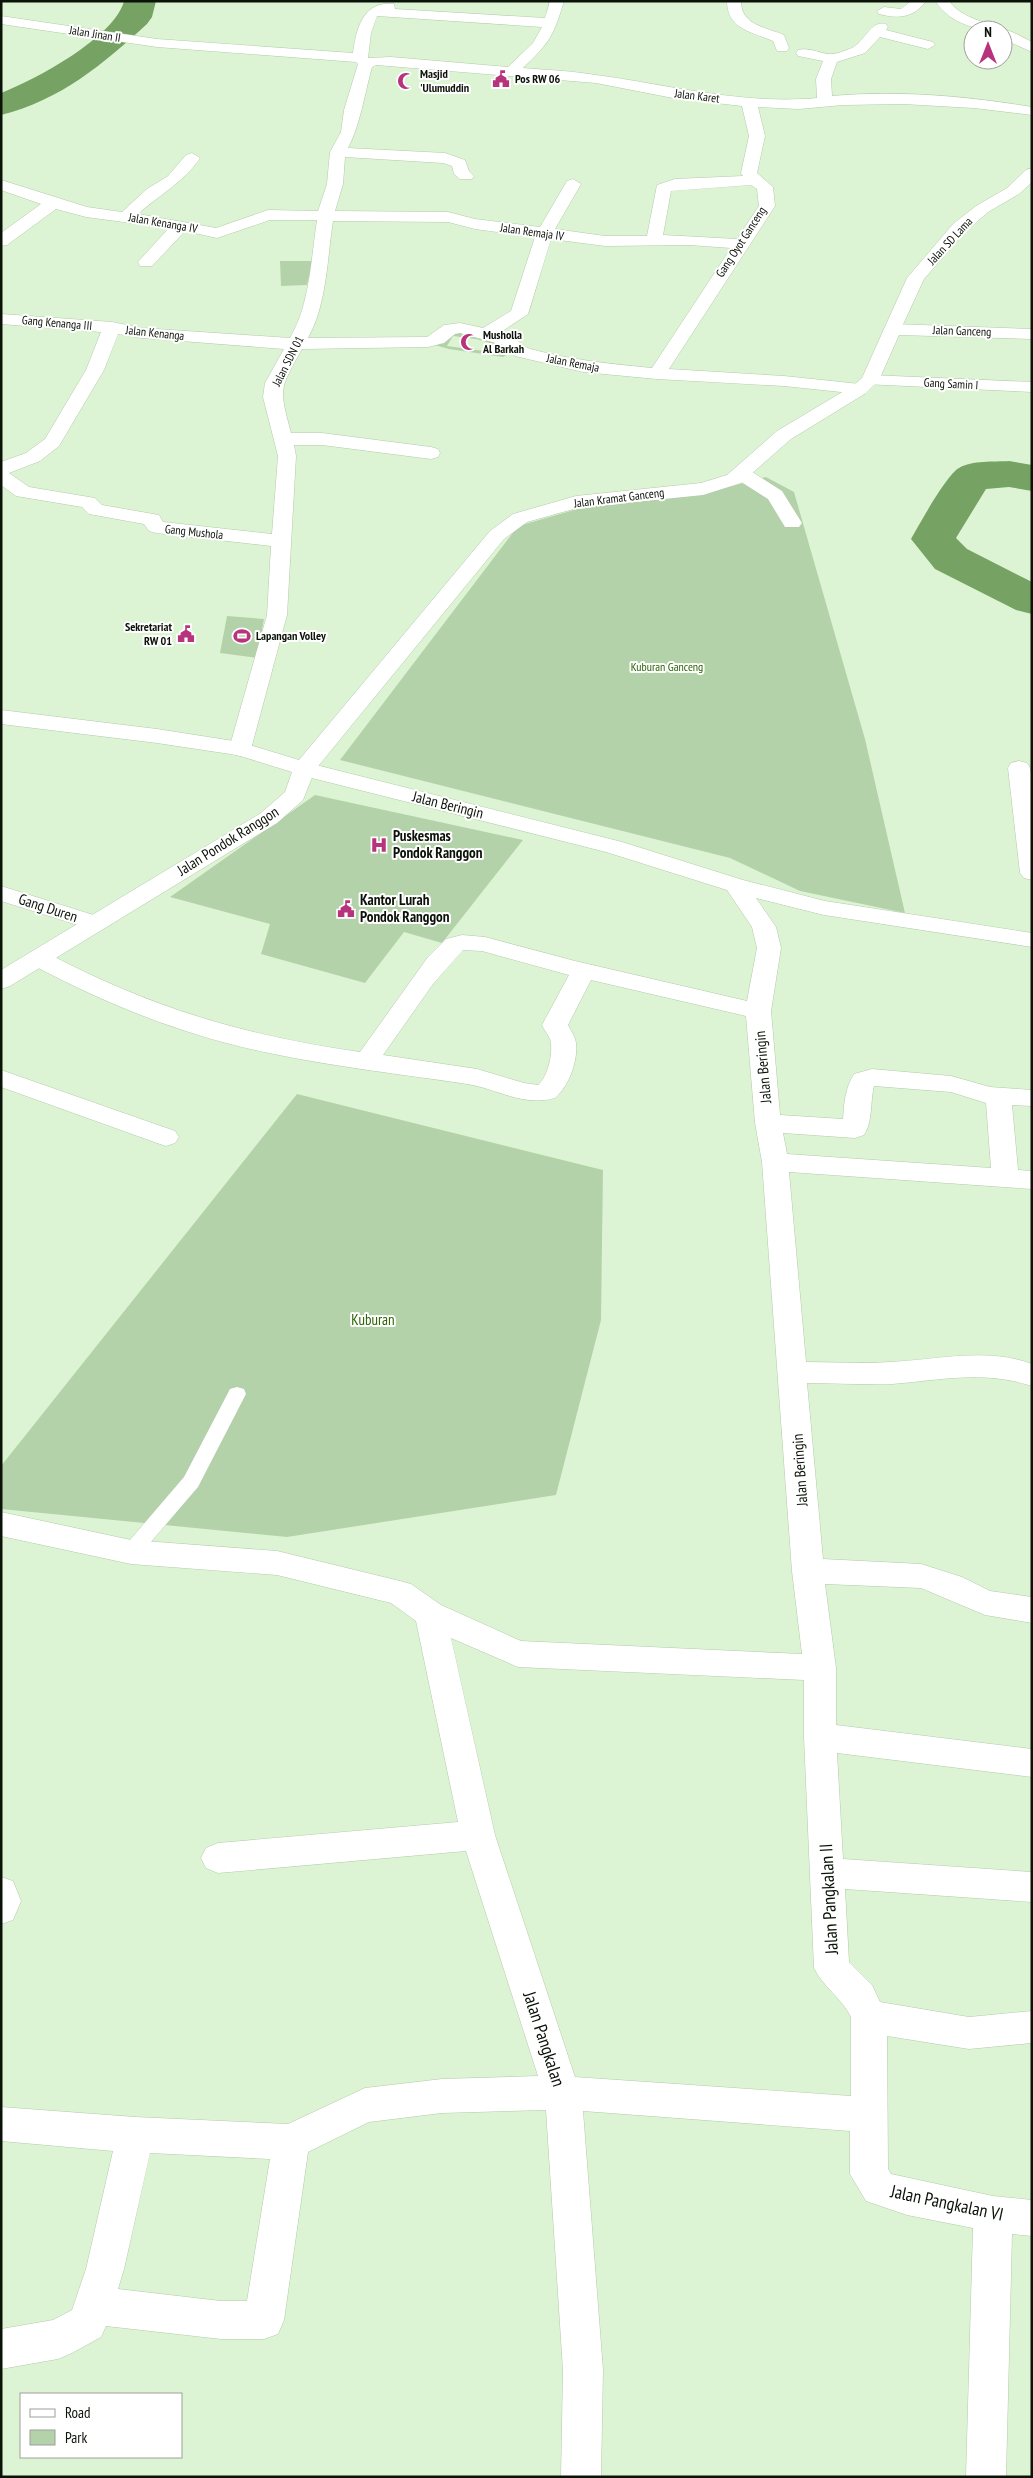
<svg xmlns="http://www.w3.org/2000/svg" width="1033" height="2478" font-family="'PT Sans Narrow',sans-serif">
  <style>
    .green { fill: #b4d2a9; fill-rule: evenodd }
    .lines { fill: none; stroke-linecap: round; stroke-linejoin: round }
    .river { fill: #76a363; fill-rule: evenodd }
    .lane-casing { stroke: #b4caab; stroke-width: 1 }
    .street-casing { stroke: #b4caab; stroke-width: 1 }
    .secondary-casing { stroke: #b4caab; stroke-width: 1 }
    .lane { fill: #fff; fill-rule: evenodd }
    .street { fill: #fff; fill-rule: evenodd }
    .secondary { fill: #fff; fill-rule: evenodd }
    .labels { text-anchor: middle; stroke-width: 4; stroke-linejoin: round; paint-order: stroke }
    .far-street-label { font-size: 12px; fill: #0b1208; stroke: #fff }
    .far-poi-label { font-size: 12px; font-weight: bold; fill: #0b1208; stroke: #fff; text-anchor: start }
    .far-park-label { font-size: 12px; fill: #2a6302; stroke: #fff }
    .street-label { font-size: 15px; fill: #0b1208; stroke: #fff }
    .poi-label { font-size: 15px; font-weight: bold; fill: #0b1208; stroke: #fff; text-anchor: start }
    .park-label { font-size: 15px; fill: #2a6302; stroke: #fff }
    .near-street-label { font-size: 18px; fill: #0b1208; stroke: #fff }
  </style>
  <rect width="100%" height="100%" fill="#ddf4d4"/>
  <g class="green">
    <path d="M280,261h33l-6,24 -26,1z"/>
    <path d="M454,331l53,12 2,10 -6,4 -54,-8 -18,-5zM453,336l23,3 25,7 -2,7 -52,-7z"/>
    <path d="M766,477l28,15 71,247 40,174 -105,-22 -70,-33 -390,-98 178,-234 84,-24 100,-8z"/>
    <path d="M227,616l37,3 -7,39 -37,-5z"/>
    <path d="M315,795l208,45 -81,103 -38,-11 -39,51 -104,-29 9,-30 -100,-27z"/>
    <path d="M297,1094l306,76 -2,150 -45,175 -269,42 -286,-28v-43z"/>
  </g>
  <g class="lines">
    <g class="river">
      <path d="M124,1h32l-4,16 -5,7c-44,40 -86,76 -146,91v-22c34,-13 114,-56 123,-92z"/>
      <path d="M1009,461l23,4v26l-23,-4 -23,2 -30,49 11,11 65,33v32l-16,-4 -81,-41 -24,-30c8,-14 36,-65 48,-71 13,-8 35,-6 50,-7z"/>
    </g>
    <g class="lane-casing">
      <path id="lane" d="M237,1387l7,2 2,5 -48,93 -60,70 -7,3 -7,-3 -3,-5 3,-5 60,-70 46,-88z"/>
    </g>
    <g class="street-casing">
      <g id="street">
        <path d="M550,1h14c-11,36 -14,41 -41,67 25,2 49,3 73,7 74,10 147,30 221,23l-1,-19 7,-18 -25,-5 -2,-3 2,-3c10,-3 21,3 31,4 7,1 17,-4 23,-6 13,-6 18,-28 34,-24l2,3 -2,3 47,12 2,3 -7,4 -48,-12 -15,16 -28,9 -6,17 1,17c66,-6 134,0 200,11v8l-58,-7 -71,-4 -60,1 -44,4 -41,-2 7,29 -8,37 16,14 2,19 -106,163 115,7 76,8 6,1 3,4 -3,4 -6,1 -76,-8 -127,-7 -74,-7 -68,-16 -12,-11 -43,-12 -5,1 -11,9 -16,4 -126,2c-23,41 -23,39 -11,84h31l109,14 7,2 2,4 -2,4 -7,2 -109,-14h-28l2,11 -9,159 -36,134 -3,5 -8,2 -8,-2 -3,-5 38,-134 4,-69 -115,-13 -7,-2 -5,-7 -55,-10 -7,-7 -66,-11 -15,-11v-23l25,-9 19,-14 41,-69 15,-38 -100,-8v-10l111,8 30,6 148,10c20,-34 21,-79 27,-118h-47l-53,18 -32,-7 -33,35h-12l-2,-4 31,-34 -83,-11 -30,-8 -49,36 -6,1v-13l40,-29 -40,-14v-10l86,27 35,5 25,-23 21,-13 18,-21 6,-2 8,5c-16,24 -41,37 -62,56l78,14 52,-18 50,1 9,-27 3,-32 11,-20 3,-22 14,-46 -2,-2 -199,-15 -156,-23v-8l156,23 196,14c3,-22 9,-53 41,-49l1,5 150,9zM377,16l165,11 -9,16 -25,24 -117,-10 -23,1 3,-25zM376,65l220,18 77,15 69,8 7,30 -8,37 2,3 -68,3 -18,6 -10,51h-42l-50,-7 26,-45 -8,-5 -6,2 -27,46 -65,-8 -27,-7 -113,-1 8,-27 2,-27 98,6 9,3 2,8 6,5h12l2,-3 -5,-5 -4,-11 -20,-7 -97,-5c12,-22 17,-56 24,-81zM751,185l6,4 2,17 -22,33 -74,-4 8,-44zM333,221l115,1 27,7 60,8 -24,74 -28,17 -23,-5 -16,2 -17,12 -119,1c19,-34 19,-79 25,-117zM551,239l54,7 84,-1 42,3 -79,120c-41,-4 -81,-8 -122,-19 -9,-3 -14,-13 -29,-17l27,-18zM118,334l24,4 142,11 -19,34 -2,14 15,59 -6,78 -109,-12 -4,-7 -57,-10 -7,-7 -66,-11 -20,-14 31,-12 19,-15 45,-76z"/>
        <path d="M727,1h14c0,24 24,26 43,34l5,13 -2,3h-10l-4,-10c-21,-9 -46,-12 -46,-40z"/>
        <path d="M911,1h15c-12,17 -28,18 -47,13l-2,-3 7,-4 17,2z"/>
        <path d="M935,1h14c13,18 40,22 58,29 9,3 17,8 25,12v10l-29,-13v-9c-27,0 -51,-5 -68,-29z"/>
        <path d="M1032,168v14l-13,12 -31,18 -23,20 -41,47 -25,54h-12l-3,-4 23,-51 46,-54 23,-18 31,-18 19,-18z"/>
        <path d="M870,375l162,7v10l-168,-8 -3,-4 3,-4z"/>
        <path d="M742,468l7,2 33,21 20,32 -3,4h-14l-17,-28 -33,-21 -3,-4 3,-4z"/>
        <path d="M1019,761l8,2 3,5 2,12v100l-8,-2 -4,-5 -12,-105 3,-5z"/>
        <path d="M304,762l318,80 121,38 82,21 207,32v14l-208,-32 -68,-17 20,29 5,21 -10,63 9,104 63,4c1,-15 2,-31 11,-45l18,-5 79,7 39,11 42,3v16l-20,-1 6,65 14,1v18l-243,-17 17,190c28,0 56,2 84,0 47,-2 97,-15 142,2v22c-50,-16 -90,-6 -140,-2 -28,1 -57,-1 -85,-1l16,176 98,5 41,13 28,14 42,6v26l-47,-8 -64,-27 -96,-4 11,84v57l196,24v28l-195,-24 6,106 189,13v30l-187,-13 4,73 23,23 8,17 89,15 63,-6v32l-63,6 -82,-13 1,133 3,5 102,22 39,4v36l-20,-2 -6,243h-40l7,-249 -66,-13 -41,-14 -16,-27v-43l-267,-20 20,259 -2,107h-40l2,-107 -17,-260 -104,3 -73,9 -61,30 -24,168 -6,14 -14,5h-43l-115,-13 -5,11 -29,16 -14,6 -57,10v-40l52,-9 19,-10 14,-41 27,-118 -112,-10v-34l134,10 153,7 77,-36 77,-9 96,-3 -72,-225 -248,22 -12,-5 -5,-10 5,-10 12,-5 240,-21 -42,-201 -25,-18 -114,-28 -146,-11 -130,-28v-24l130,28 146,11 123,30 11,3 30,21 80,36 281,13 -10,-83 -30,-409 -7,-39 -9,-107 -155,-36 -23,45c3,6 7,11 8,18 2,18 -7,43 -21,55 -32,9 -57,-9 -88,-14 -66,-10 -132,-17 -198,-31 -84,-17 -164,-49 -240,-90l-3,-5 3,-5 9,-3 9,3c102,54 198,83 313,99l68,-95 18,-18 16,-4 23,2 90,24 172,40 10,-53 -5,-21 -25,-37 -121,-38 -310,-78 -3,-5 3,-5zM463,950l19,1 87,24 -27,50c2,5 6,9 8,14 4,12 -2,38 -12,46l-14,-2 -47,-14 -94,-14 50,-71zM874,1086l77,6 35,11 5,65 -204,-14 -4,-21 72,5 9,-3c9,-13 6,-34 10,-49zM451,1638l67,29 286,13v57l10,231c9,19 28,30 37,49v79l-276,-19 -80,-242zM150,2153l120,6 -23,142h-26l-103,-12 6,-20z"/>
        <path d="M1,886l102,32 3,5 -3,5 -9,2 -93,-29z"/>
        <path d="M1,1070l174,61 4,6 -4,6 -9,3 -9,-3 -156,-56z"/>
        <path d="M1,1877l12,4 8,20 -8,19 -12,4z"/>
      </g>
    </g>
    <g class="secondary-casing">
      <path id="secondary" d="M893,324l139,5v10l-133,-4 -20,45 -13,13 -75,46 -50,44 -38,12 -126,13 -50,14 -23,17 -189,231 -12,30 -26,23 -267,163 -9,3v-19l260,-157 24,-21 7,-20 -55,-17 -80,-12 -156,-19v-14l156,19 83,13 59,18 191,-229 23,-17 63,-18 125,-13 26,-8 50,-44 77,-46 8,-7 22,-49 3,-4z"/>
    </g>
    <use href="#lane" class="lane"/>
    <use href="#street" class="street"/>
    <use href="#secondary" class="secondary"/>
  </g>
  <defs>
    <g id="civic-bare" transform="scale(1.35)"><path d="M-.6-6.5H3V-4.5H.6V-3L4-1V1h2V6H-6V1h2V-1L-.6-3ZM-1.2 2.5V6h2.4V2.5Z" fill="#b7337b" stroke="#fff" stroke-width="2.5" paint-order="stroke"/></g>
    <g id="mosque-bare" transform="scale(1.35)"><path d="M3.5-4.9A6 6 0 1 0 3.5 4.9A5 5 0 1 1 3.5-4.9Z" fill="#b7337b" stroke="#fff" stroke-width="2.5" paint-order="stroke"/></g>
    <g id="stadium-bare" transform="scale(1.35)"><path d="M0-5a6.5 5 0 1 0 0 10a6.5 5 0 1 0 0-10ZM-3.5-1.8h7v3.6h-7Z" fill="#b7337b" stroke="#fff" stroke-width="2.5" paint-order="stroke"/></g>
    <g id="hospital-bare" transform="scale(1.35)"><path d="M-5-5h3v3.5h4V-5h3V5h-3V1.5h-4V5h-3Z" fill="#b7337b" stroke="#fff" stroke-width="2.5" paint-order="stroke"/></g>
  </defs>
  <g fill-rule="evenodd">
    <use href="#civic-bare" x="501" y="79"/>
    <use href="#mosque-bare" x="406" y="81"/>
    <use href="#mosque-bare" x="469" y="342"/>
    <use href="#civic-bare" x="186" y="634"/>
    <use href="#stadium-bare" x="242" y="636"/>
    <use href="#hospital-bare" x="379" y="845"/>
    <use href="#civic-bare" x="346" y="909"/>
  </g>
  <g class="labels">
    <g class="far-street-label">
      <text transform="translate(95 34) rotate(9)" y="4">Jalan Jinan II</text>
      <text transform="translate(697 96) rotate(7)" y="4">Jalan Karet</text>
      <text transform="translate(163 223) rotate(10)" y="4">Jalan Kenanga IV</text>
      <text transform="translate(532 232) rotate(8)" y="4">Jalan Remaja IV</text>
      <text transform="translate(950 241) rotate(-47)" y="4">Jalan SD Lama</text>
      <text transform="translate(741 242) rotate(-57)" y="4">Gang Oyot Ganceng</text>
      <text transform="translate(57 323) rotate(5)" y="4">Gang Kenanga III</text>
      <text transform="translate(962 331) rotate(2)" y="4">Jalan Ganceng</text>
      <text transform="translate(155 333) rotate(6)" y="4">Jalan Kenanga</text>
      <text transform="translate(288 361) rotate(-63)" y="4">Jalan SDN 01</text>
      <text transform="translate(573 363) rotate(11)" y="4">Jalan Remaja</text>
      <text transform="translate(951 384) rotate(3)" y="4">Gang Samin I</text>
      <text transform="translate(619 498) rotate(-7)" y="4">Jalan Kramat Ganceng</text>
      <text transform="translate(194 532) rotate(6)" y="4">Gang Mushola</text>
    </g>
    <g class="far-poi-label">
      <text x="420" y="78">Masjid<tspan x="420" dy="14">'Ulumuddin</tspan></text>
      <text x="515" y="83">Pos RW 06</text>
      <text x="483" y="339">Musholla<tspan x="483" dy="14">Al Barkah</tspan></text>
      <text x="172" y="631" text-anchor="end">Sekretariat<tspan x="172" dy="14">RW 01</tspan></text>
      <text x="256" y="640">Lapangan Volley</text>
    </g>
    <g class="far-park-label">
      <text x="667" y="671">Kuburan Ganceng</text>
    </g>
    <g class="street-label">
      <text transform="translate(448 805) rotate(14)" y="5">Jalan Beringin</text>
      <text transform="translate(228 841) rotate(-32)" y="5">Jalan Pondok Ranggon</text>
      <text transform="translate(48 908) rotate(18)" y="5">Gang Duren</text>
      <text transform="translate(763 1067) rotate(-95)" y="5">Jalan Beringin</text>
      <text transform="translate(800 1470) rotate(-94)" y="5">Jalan Beringin</text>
    </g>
    <g class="poi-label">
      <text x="393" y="841">Puskesmas<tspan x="393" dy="17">Pondok Ranggon</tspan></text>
      <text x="360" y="905">Kantor Lurah<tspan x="360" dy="17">Pondok Ranggon</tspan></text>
    </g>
    <g class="park-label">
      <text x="373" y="1325">Kuburan</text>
    </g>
    <g class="near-street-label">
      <text transform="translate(829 1899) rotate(-93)" y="6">Jalan Pangkalan II</text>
      <text transform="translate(544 2039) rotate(72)" y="6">Jalan Pangkalan</text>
      <text transform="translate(947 2203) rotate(12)" y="6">Jalan Pangkalan VI</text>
    </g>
  </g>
  <rect width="1033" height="2478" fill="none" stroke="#0b1208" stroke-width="5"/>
  <rect x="20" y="2393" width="162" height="65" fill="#ffffff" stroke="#9da09c"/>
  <rect x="30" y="2409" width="25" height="8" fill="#ffffff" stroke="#9da09c"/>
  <text x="65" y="2418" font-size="15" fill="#0b1208">Road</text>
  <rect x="30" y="2430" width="25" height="15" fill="#b4d2a9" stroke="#9da09c"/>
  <text x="65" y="2443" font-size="15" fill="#0b1208">Park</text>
  <g transform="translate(988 45)"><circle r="24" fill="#ffffff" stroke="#9da09c"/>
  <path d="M0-4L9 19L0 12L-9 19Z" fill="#b7337b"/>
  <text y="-8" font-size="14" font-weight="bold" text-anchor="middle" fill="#0b1208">N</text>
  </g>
</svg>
